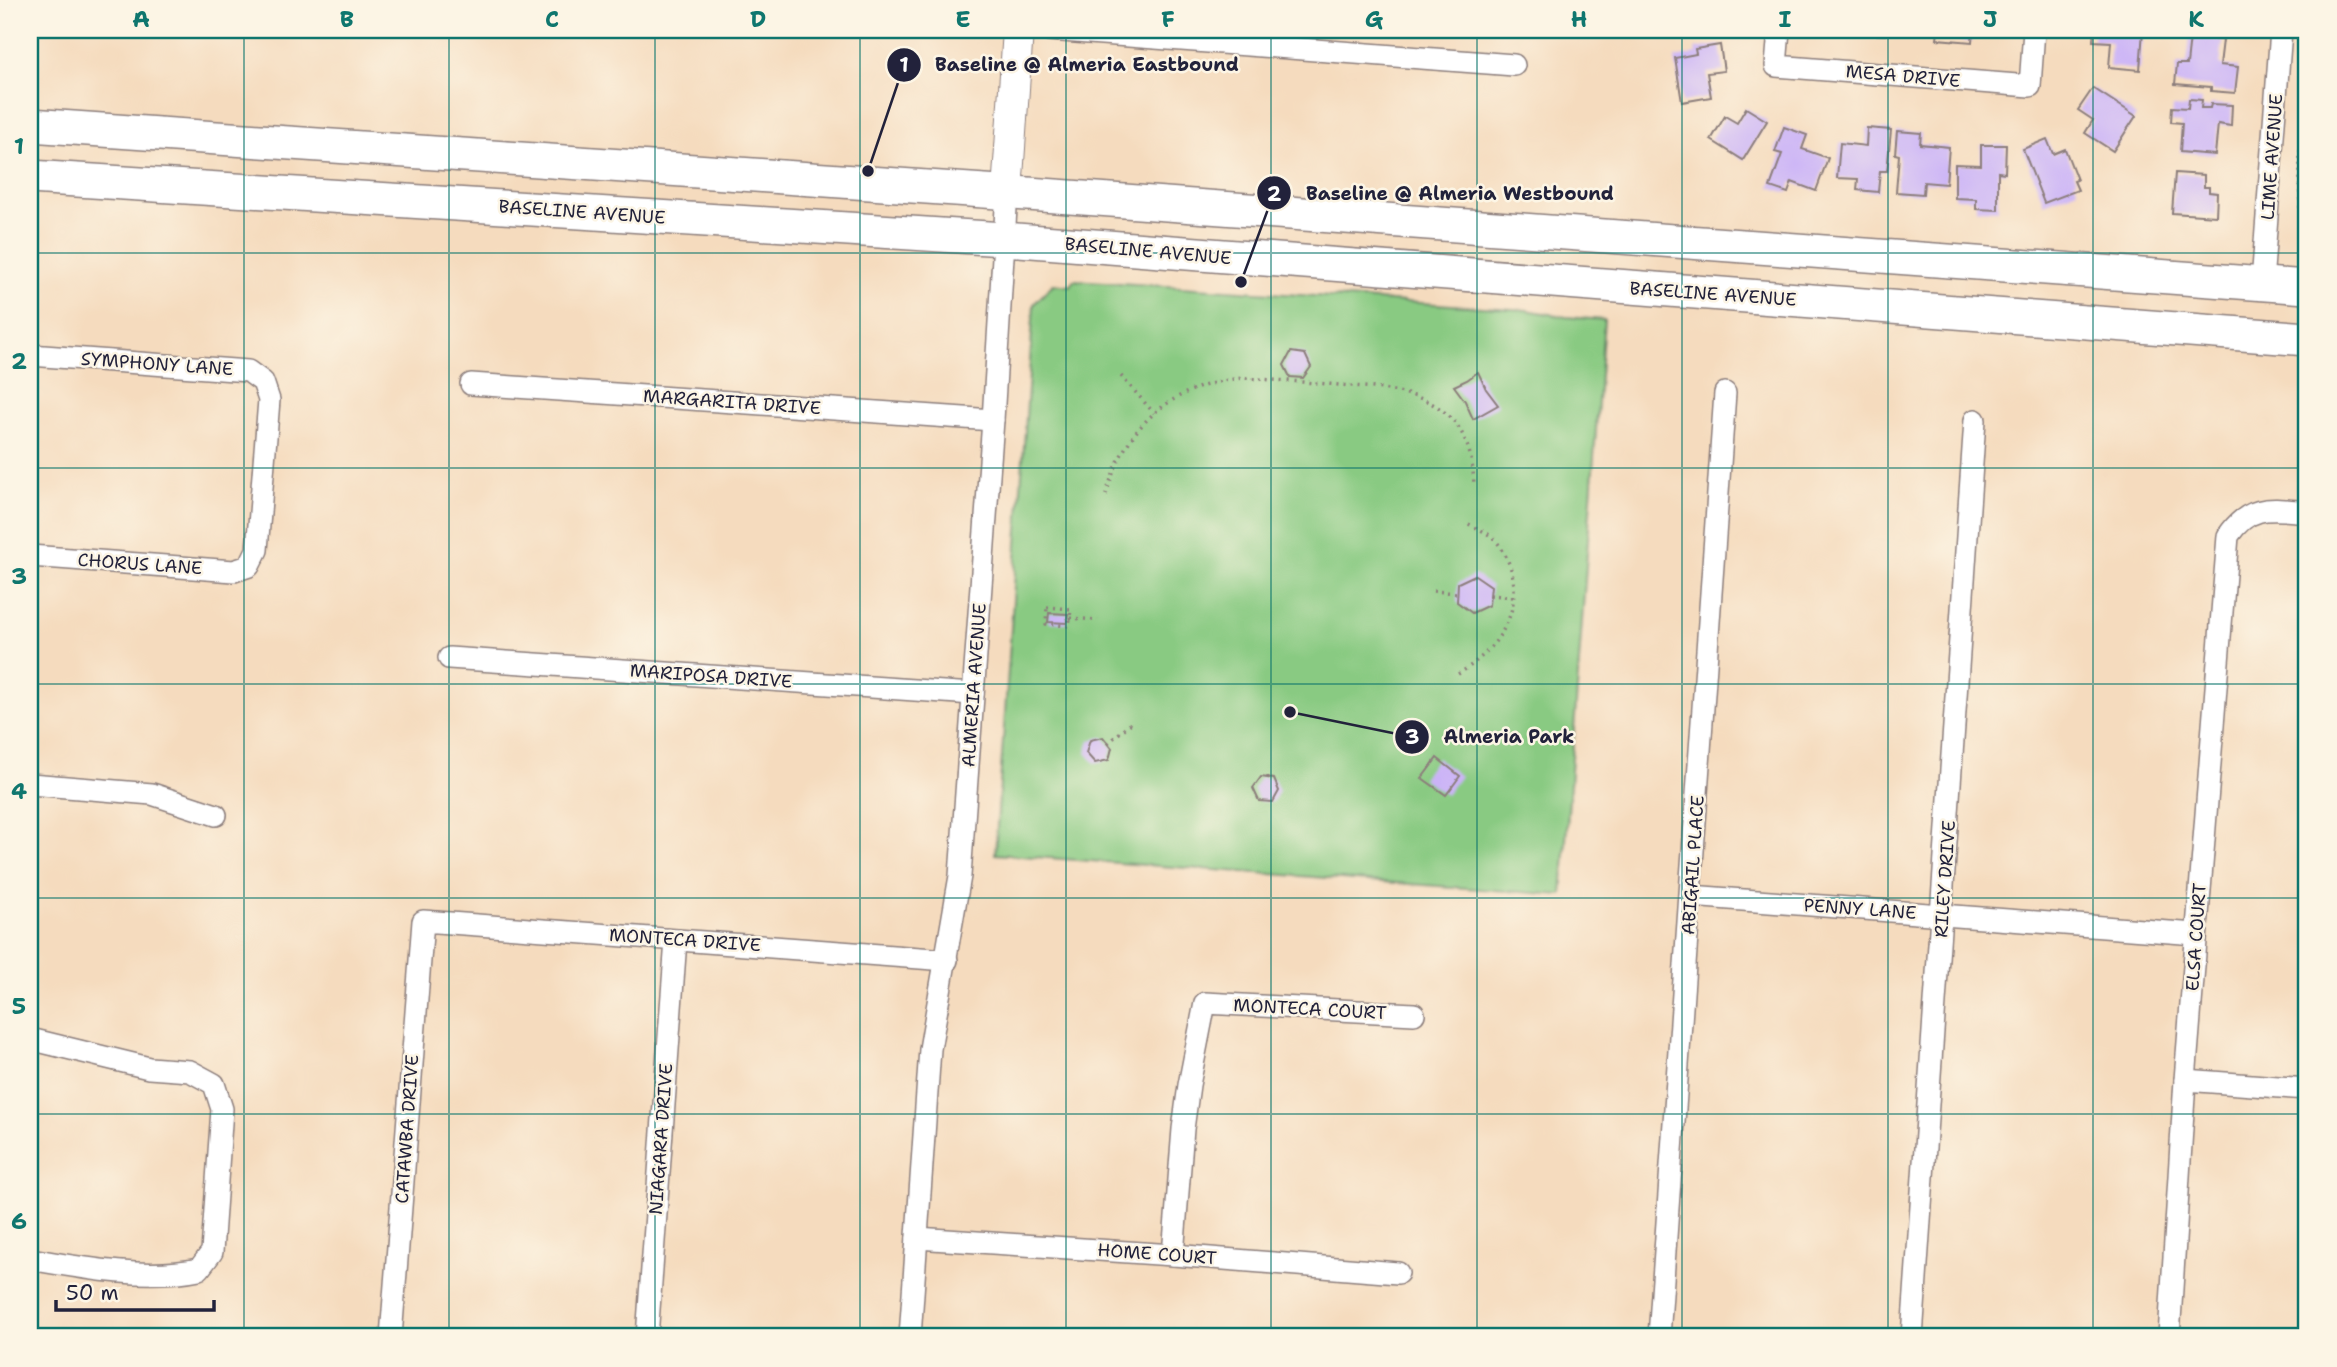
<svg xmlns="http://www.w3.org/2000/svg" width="2337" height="1367" font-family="'Shantell Sans',sans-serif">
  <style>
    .green { fill: #89ca82; stroke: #56765e; stroke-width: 2 }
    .building { fill: #cbb3f7 }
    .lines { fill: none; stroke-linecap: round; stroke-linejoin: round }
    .street-casing { stroke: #8c7e7c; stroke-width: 24 }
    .secondary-casing { stroke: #8c7e7c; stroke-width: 32 }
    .primary-casing { stroke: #8c7e7c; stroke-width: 36 }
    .path { stroke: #8c7e7c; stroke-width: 3.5; stroke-dasharray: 2 5; stroke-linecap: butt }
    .street { stroke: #fff; stroke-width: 21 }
    .secondary { stroke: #fff; stroke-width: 30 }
    .primary { stroke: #fff; stroke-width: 33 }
    .grid { fill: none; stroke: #0f766e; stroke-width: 2; stroke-opacity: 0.55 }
    .labels { text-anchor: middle; stroke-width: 5; stroke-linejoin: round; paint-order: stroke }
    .street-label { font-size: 18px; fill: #22223b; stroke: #fcf5e5 }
    .leader { fill: none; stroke: #22223b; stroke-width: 2.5 }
    .callout-dot { fill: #22223b; stroke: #fcf5e5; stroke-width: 2.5 }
    .mark-label { font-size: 21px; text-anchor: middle; font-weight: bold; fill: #fff }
    .callout-label { font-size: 19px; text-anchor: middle; font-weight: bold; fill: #22223b; stroke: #fcf5e5; stroke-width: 5; stroke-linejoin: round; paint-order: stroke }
    .neatline { fill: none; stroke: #0f766e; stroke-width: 2.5 }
    .grid-label { font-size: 23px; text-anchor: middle; font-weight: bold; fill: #0f766e }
  </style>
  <rect width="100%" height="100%" fill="#fcf5e5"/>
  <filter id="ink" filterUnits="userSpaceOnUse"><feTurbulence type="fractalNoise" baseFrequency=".0143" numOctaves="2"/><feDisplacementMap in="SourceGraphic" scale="14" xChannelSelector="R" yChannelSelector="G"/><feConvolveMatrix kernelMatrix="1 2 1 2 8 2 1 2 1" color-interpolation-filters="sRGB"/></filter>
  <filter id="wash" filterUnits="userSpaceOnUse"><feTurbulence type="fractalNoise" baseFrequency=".00686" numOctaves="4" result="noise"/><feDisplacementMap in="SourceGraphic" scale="28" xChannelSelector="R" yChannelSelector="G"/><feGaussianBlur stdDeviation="1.57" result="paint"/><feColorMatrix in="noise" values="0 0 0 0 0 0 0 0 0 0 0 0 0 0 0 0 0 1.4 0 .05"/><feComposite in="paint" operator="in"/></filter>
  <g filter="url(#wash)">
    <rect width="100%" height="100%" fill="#f5dbbe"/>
    <path class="green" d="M1074,280l453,30 39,7 38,3 -42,575 -567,-41 39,-550 19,-20 17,2z"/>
    <g id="blocks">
      <g class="building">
        <path d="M1854,30h31v5l-31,-2z"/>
        <path d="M1938,30h35l-1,12 -35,-3z"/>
        <path d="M2094,30h49l-3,40 -31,-3 2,-25 -18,-1z"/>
        <path d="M2190,37l33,3 -3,25 18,2 -3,26 -24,-2v-4l-36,-3 2,-20h10z"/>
        <path d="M1720,45l4,26 -17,2 4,24 -29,5 -7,-44 21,-4 -1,-5z"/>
        <path d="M2093,88l43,28 -23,35 -28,-18 8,-13 -15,-10z"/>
        <path d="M2189,99l13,1 -1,8h9l1,-4 21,1 -1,21 -13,-2 -3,31 -35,-3 2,-29 -11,-1 1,-15 16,1z"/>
        <path d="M1746,108l21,13 -24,39 -32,-20 14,-24 12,7z"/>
        <path d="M1784,127l23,8 -5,14 26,9 -12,33 -24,-9 -4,11 -18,-6 12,-33 -7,-2z"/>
        <path d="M1867,128l24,2 -4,41h-7l-2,21 -21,-2 1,-11 -21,-1 3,-35 26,3z"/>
        <path d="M1897,131l24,2 -1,11 29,3 -3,37 -22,-2 -1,12 -27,-2 3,-37 -4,-1z"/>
        <path d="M2047,139l6,15 12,-5 12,31 -3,1 4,9 -34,13 -21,-54z"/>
        <path d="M1981,145h25l-1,28 -7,-1v38l-22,-1v-10l-21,-1v-34l26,1z"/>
        <path d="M2175,173l29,2v12h5v5l8,1 -1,23 -44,-3z"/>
        <path d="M1291,352l14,2 6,13 -8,11 -13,-1 -6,-12z"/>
        <path d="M1478,372l8,17 12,16 -25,14 -8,-18 -11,-15 13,-6z"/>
        <path d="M1475,575l16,11 -2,19 -17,8 -15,-11 1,-19z"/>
        <path d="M1049,613l19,1 -1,9 -19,-1z"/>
        <path d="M1103,737l9,11 -3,12 -14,3 -9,-10 4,-13z"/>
        <path d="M1437,758l23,18 -14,19 -24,-17z"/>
        <path d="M1261,777l13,2 5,12 -6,11 -14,-1 -6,-13z"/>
      </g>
    </g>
  </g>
  <g filter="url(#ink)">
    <use href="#blocks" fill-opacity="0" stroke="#8c7e7c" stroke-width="2"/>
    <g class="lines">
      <g class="street-casing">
        <g id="street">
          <path d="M1049,30l465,35"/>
          <path d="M1779,30l-3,36 254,20 4,-56"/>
          <path d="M2262,283l19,-253"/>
          <path d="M30,355l218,16 15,11 6,18 -12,150 -8,16 -15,5 -204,-15"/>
          <path d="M471,384l522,36"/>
          <path d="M449,658l524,36"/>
          <path d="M30,784l122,10 64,21"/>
          <path d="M1690,896l506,38"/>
          <path d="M30,1039l119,29 41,3 24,13 8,25 -10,143 -13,17c-53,11 -117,-1 -169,-10"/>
          <path d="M2185,1080l122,9"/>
          <path d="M917,1238l256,17 225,18"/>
          <path d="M1173,1255l10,-126 6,-44 16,-82 209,11"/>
          <path d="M391,1337l32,-416 524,39"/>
          <path d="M647,1337l29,-397"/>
          <path d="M910,1337l20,-288 30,-173 33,-456 14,-228"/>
          <path d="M1659,1337l66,-944"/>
          <path d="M1912,1337l63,-917"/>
          <path d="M2169,1337l16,-257 43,-544c22,-33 44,-27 79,-24"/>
        </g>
      </g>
      <g class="secondary-casing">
        <path id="secondary" d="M1007,192l11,-162"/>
      </g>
      <g class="primary-casing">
        <g id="primary">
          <path d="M30,125l1012,70 1265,92"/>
          <path d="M30,177l974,62 1303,100"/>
        </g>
      </g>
      <g class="path">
        <path d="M2303,235l-3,-5v-75l7,-98"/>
        <path d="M1121,376l33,37"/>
        <path d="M1106,495c19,-70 64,-109 136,-117 32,2 64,4 97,7 72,5 132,12 135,100"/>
        <path d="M1433,591l24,2"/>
        <path d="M1490,595l24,2"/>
        <path d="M1047,607l24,2 -2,17 -23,-2z"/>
        <path d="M1070,618l28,2"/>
        <path d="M1458,674c38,-23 67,-62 52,-108 -4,-10 -9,-21 -17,-28 -8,-7 -19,-11 -28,-16"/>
        <path d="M1108,743l23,-20"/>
        <path d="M1268,778v-5"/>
      </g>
      <use href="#street" class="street"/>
      <use href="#secondary" class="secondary"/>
      <use href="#primary" class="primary"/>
    </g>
  </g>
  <path class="grid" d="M244,30v1307M449,30v1307M655,30v1307M860,30v1307M1066,30v1307M1271,30v1307M1477,30v1307M1682,30v1307M1888,30v1307M2093,30v1307M30,253h2277M30,468h2277M30,684h2277M30,898h2277M30,1114h2277"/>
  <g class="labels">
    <g class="street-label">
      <text transform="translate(1903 76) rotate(5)" y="6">MESA DRIVE</text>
      <text transform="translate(2272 157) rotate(-86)" y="6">LIME AVENUE</text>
      <text transform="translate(582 212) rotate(4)" y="6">BASELINE AVENUE</text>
      <text transform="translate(1148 251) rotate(5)" y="6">BASELINE AVENUE</text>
      <text transform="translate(1713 294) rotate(4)" y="6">BASELINE AVENUE</text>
      <text transform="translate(157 364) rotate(4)" y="6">SYMPHONY LANE</text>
      <text transform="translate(732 402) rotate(4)" y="6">MARGARITA DRIVE</text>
      <text transform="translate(140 564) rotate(4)" y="6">CHORUS LANE</text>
      <text transform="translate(711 676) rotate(4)" y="6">MARIPOSA DRIVE</text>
      <text transform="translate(974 685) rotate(-86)" y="6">ALMERIA AVENUE</text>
      <text transform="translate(1693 865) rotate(-86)" y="6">ABIGAIL PLACE</text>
      <text transform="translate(1945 879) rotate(-86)" y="6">RILEY DRIVE</text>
      <text transform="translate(1860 909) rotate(4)" y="6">PENNY LANE</text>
      <text transform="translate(2196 937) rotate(-86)" y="6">ELSA COURT</text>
      <text transform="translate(685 940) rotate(4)" y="6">MONTECA DRIVE</text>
      <text transform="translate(1310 1009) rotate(3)" y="6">MONTECA COURT</text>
      <text transform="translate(407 1129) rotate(-86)" y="6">CATAWBA DRIVE</text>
      <text transform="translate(661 1139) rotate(-86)" y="6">NIAGARA DRIVE</text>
      <text transform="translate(1157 1254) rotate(4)" y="6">HOME COURT</text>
    </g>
  </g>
  <path class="leader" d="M868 171L904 65M1241 282L1274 193M1290 712L1412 737"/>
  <g class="callout-dot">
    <circle cx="868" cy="171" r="7"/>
    <circle cx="1241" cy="282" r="7"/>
    <circle cx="1290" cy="712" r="7"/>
    <circle cx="904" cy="65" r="18"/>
    <circle cx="1274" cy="193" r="18"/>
    <circle cx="1412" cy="737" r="18"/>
  </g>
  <g class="mark-label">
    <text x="904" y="72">1</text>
    <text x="1274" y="201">2</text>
    <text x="1412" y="744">3</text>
  </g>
  <g class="callout-label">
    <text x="1087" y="71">Baseline @ Almeria Eastbound</text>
    <text x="1460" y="200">Baseline @ Almeria Westbound</text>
    <text x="1509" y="743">Almeria Park</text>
  </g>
  <rect width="2337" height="1367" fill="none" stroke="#fcf5e5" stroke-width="77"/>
  <path d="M56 1300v10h158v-10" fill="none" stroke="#22223b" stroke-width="3.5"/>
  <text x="66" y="1300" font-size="21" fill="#22223b" stroke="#fcf5e5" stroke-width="5" paint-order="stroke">50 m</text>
  <rect x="38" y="38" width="2260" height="1290" class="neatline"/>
  <g class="grid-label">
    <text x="141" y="27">A</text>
    <text x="347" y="27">B</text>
    <text x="552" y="27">C</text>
    <text x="758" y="27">D</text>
    <text x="963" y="27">E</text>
    <text x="1168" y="27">F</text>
    <text x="1374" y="27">G</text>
    <text x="1579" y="27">H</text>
    <text x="1785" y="27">I</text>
    <text x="1990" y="27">J</text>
    <text x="2196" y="27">K</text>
    <text x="19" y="154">1</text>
    <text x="19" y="369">2</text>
    <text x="19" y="584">3</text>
    <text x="19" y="799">4</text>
    <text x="19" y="1014">5</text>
    <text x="19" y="1229">6</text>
  </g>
</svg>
